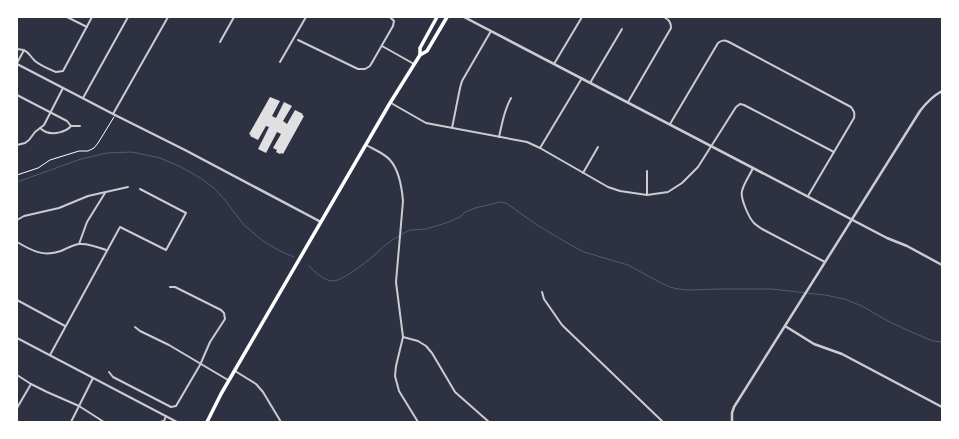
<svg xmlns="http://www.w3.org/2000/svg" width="959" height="439" font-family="'Roboto Condensed',sans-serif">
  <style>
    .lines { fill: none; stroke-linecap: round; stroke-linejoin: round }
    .stream { stroke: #4f5d75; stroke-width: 1 }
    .building { fill: #e0e0e3 }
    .path { stroke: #fff; stroke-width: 1 }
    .minor { stroke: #caccd0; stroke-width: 2 }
    .tertiary { stroke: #caccd0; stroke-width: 2.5 }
    .primary { stroke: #fff; stroke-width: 3.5 }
  </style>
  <rect width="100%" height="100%" fill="#2d3142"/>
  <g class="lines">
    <g class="stream">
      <path d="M17,182l64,-23 26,-6 25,-1 28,6 21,9 21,12 13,10 9,10 20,26 19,16 17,10 14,6"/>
      <path d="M402,234l8,-4 16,-1 20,-6 14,-6 5,-5 10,-4 25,-6 6,1 31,22 32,19 15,8 44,13 33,18 9,4 8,2 10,1 33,-1h51l53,6 19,4 18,7 24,14 23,11 24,10 9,1"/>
      <path d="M309,266c6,6 14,14 23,15 5,0 8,-2 12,-4 12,-7 24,-16 35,-26 6,-6 12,-11 20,-15"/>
    </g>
  </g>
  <path class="building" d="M270,97l10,4 -8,15 4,2 8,-16 8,4 -9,15 4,3 8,-14 8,4 -1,1 2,1 -21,38 -2,-1 -1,1 -4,-2 1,-2 -4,-2 8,-14 -4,-2 -11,21 -8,-4 11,-22 -3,-1 -8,14 -8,-4 1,-1 -2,-1z"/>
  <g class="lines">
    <path class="path" d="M17,175l21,-7 12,-8 29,-9h9l6,-3 4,-5 16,-26"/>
    <g class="minor">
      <path d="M67,17l20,10"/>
      <path d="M298,40l60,29h7l5,-3 23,-40 1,-5 -4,-4"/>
      <path d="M220,42l14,-25"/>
      <path d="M382,46l32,18"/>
      <path d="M17,49c12,1 11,5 18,12 6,5 14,8 21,11l7,-1 29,-54"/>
      <path d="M280,62l26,-45"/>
      <path d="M17,63l7,-13"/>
      <path d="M554,64l28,-47"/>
      <path d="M590,83l32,-54"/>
      <path d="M17,95l50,26 4,5h9"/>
      <path d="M83,98l45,-81"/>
      <path d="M628,102l43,-74c0,-6 -2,-8 -7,-11"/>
      <path d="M391,103l35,20 101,19 13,6 68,39 12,4 27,4 21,-3 14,-9 16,-16 38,-60 4,-3 4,1 90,47"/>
      <path d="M113,114l55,-97"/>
      <path d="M670,124l48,-81c4,-3 6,-3 11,-1l122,65c3,4 4,6 3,11l-46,78"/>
      <path d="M40,128c2,2 4,3 6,4 8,3 20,0 25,-6"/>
      <path d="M452,128l8,-40 2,-7 29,-50"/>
      <path d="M499,137c3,-13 5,-27 12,-39"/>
      <path d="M17,145l8,-2 4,-3 6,-8 9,-7 19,-37"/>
      <path d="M366,145c7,4 18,8 24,15 9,10 12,29 13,41l-7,81 7,55 -7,29 -1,10 4,15 19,31"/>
      <path d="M540,148l42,-70"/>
      <path d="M753,168c-3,7 -9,15 -11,23 -2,7 7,27 12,32 2,2 5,4 8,6l63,33"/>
      <path d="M647,171v24"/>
      <path d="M583,173l15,-26"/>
      <path d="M17,220l7,-4 35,-8 29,-12 40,-9"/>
      <path d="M17,242c15,9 27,15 44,9 6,-3 12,-6 18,-7 9,-1 19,3 27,6"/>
      <path d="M79,244l8,-22 18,-29"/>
      <path d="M542,292l2,7 18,26 101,97"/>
      <path d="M17,300l48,26"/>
      <path d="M135,327l5,4 29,14 59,35"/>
      <path d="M403,337l15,4 8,5 6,7 23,39 34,30"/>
      <path d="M17,338l160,84"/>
      <path d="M50,355l70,-128 46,23 20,-37 -46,-24"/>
      <path d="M235,371l21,13 7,8 18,30"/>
      <path d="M109,372l4,5 58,30 5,-1 24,-41 10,-23 15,-23 -1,-6 -3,-3 -46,-23h-5"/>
      <path d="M17,375l14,9 16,8 32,14 25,16"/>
      <path d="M17,408l14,-24"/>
      <path d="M71,422l22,-44"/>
      <path d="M160,422l4,-1 2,-5"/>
    </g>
    <g class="tertiary">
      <path d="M464,17l423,221 20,8 35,19"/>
      <path d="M17,64l98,51 70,35 136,72"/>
      <path d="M785,326l29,18 28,10 100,53"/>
      <path d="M732,422v-9l2,-6 186,-296c6,-8 13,-15 22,-20"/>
    </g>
    <g class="primary">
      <path d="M420,55v-7l17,-31"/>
      <path d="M207,422l14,-28 169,-291 30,-48 7,-4 20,-34"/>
    </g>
  </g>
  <rect width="959" height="439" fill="none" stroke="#ffffff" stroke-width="36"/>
</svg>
